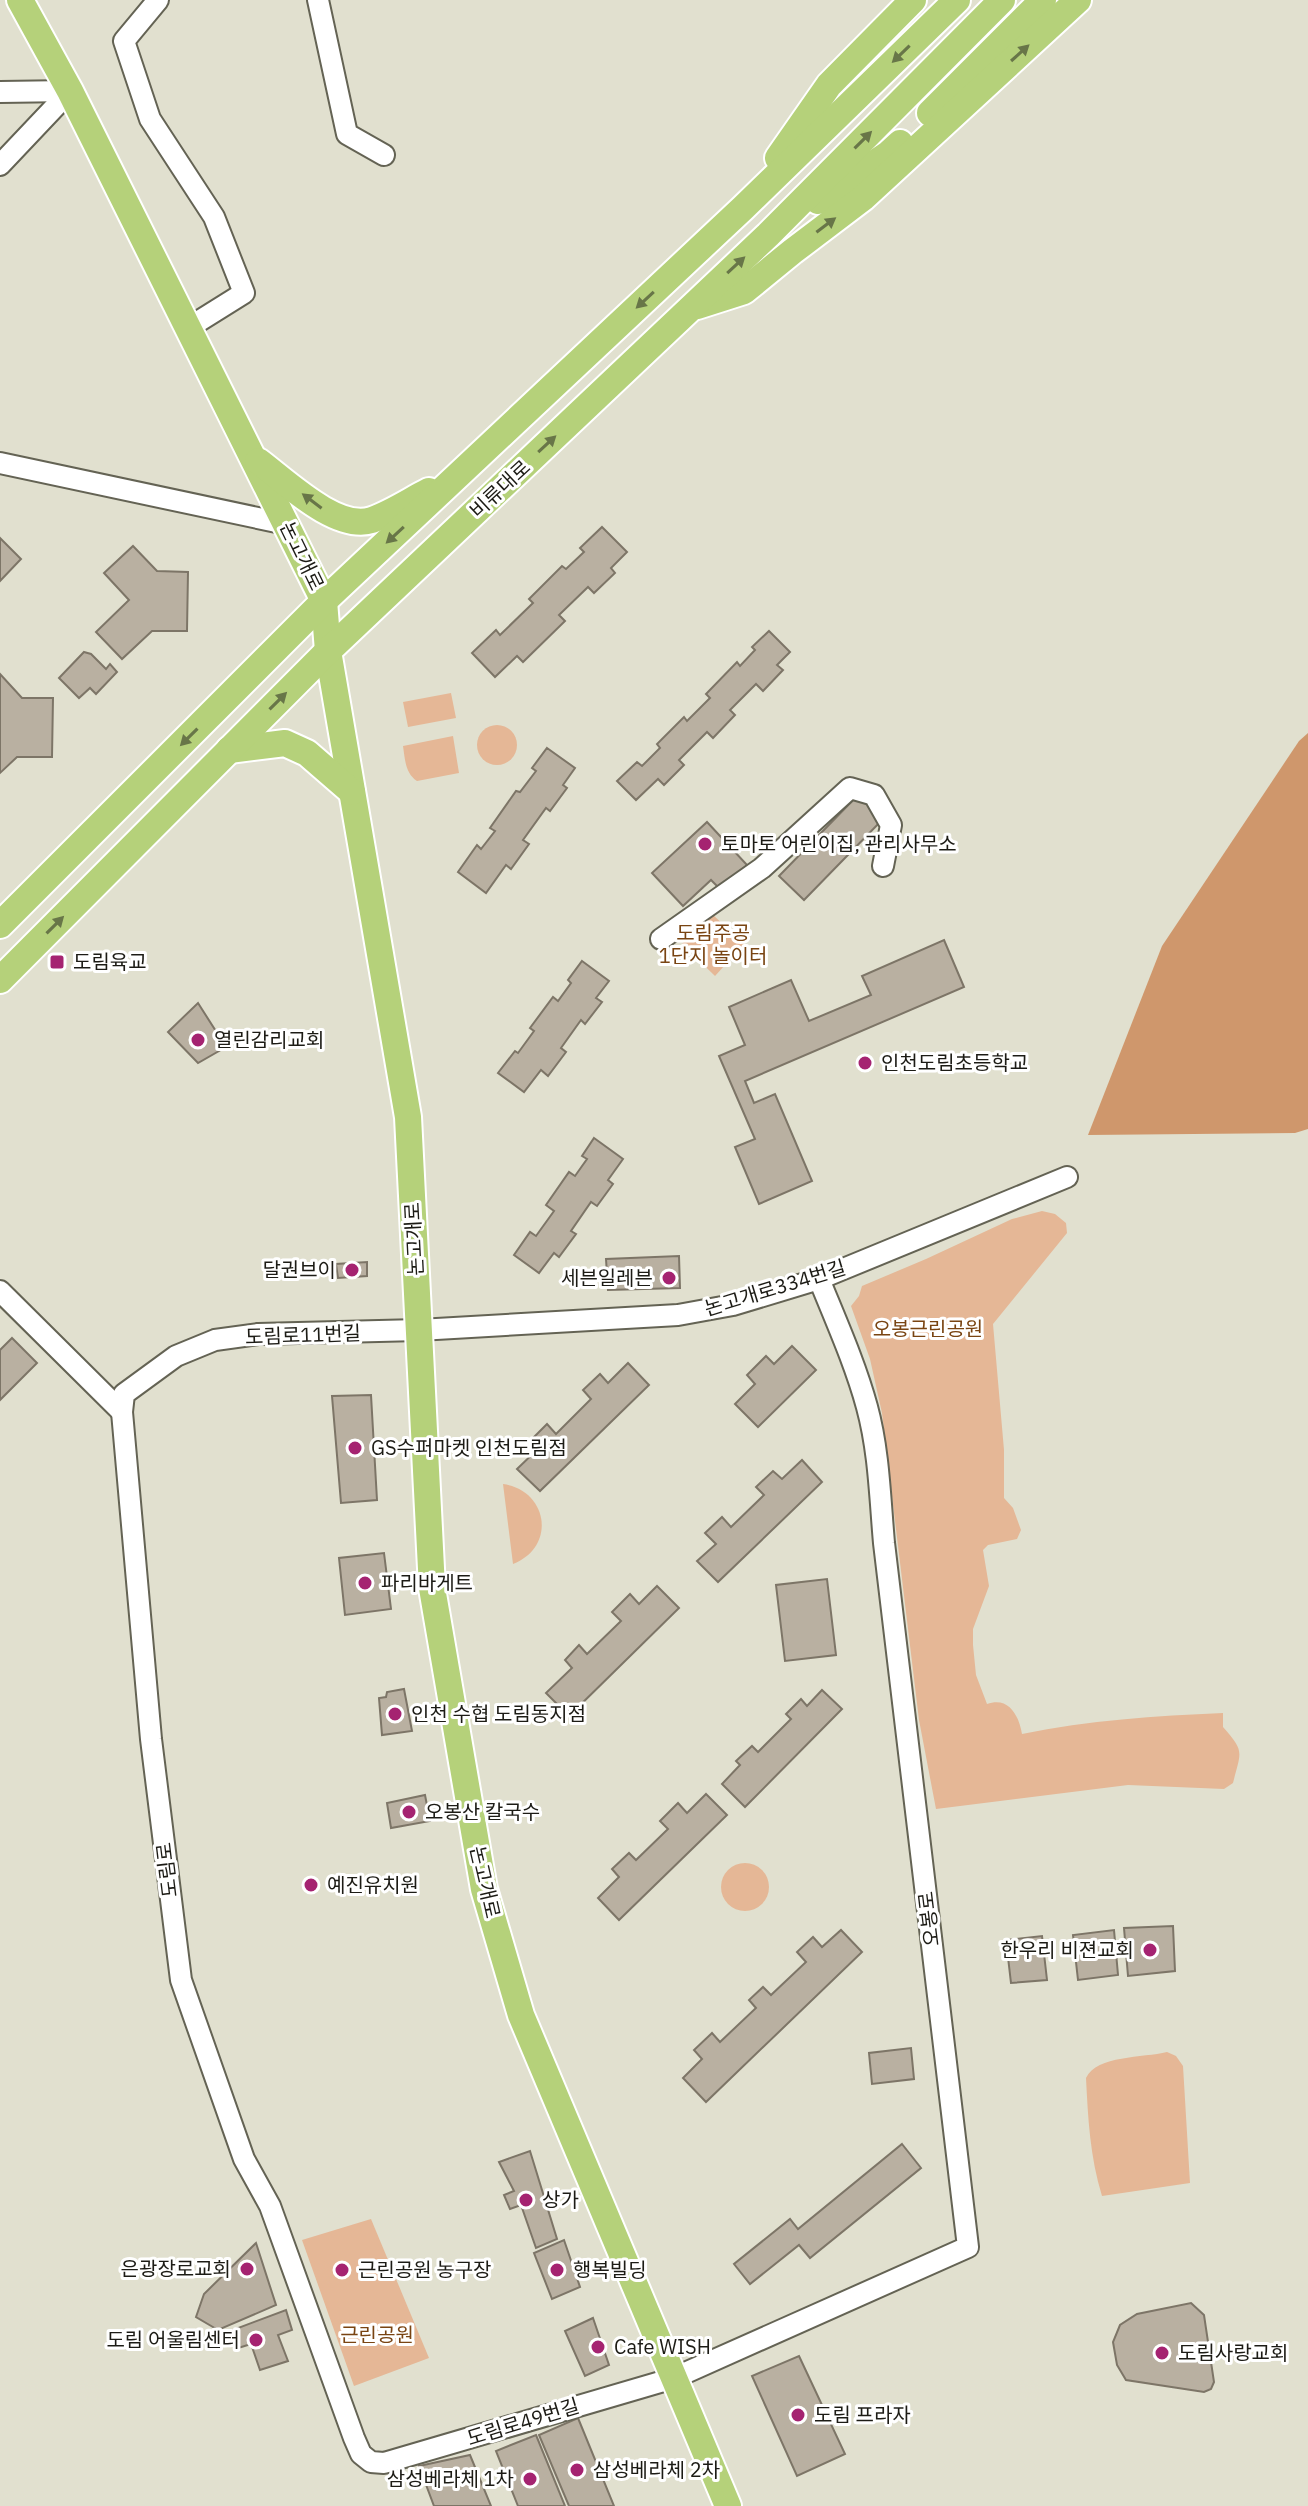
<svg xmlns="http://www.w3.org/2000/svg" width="1308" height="2506" font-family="'IBM Plex Sans','Noto Sans KR',sans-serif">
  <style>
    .green { fill: #e5b796 }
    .forest { fill: #cf976c }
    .building { fill: #b9b0a1; stroke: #7d7567; stroke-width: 2 }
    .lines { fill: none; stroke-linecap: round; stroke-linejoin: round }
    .minor-casing { stroke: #646354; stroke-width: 24 }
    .major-casing { stroke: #fff; stroke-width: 30 }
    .minor { stroke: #fff; stroke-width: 20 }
    .major { stroke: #b5d17a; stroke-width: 26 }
    .oneway { fill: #687648 }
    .poi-dot { fill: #a52371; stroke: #fff; stroke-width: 3 }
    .labels { text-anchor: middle; stroke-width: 6; stroke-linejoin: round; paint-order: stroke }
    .street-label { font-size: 20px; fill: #1c1b15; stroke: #fff }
    .poi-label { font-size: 20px; fill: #1c1b15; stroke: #fff; text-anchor: start }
    .park-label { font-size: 20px; fill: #794412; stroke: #fff }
  </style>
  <rect width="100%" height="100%" fill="#e1e0cf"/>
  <g class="green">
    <path d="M451,693l5,25 -48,9 -5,-25z"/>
    <circle cx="497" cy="745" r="20"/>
    <path d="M453,736l6,37 -42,8c-12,-8 -12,-22 -14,-35z"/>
    <path d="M711,913l33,31 -29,32 -33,-32z"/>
    <path d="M1042,1211l13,3 11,9 1,10 -74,91 11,126v48l9,10 8,22 -4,9 -29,6 -5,5 6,36 -16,43v16l3,30 11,29c22,-8 32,12 35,30 67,-14 133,-18 201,-21v14c22,25 18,24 10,56l-9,6 -96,-4 -192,24 -17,-89 -37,-307 -12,-54 -19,-53 8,-10 3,-10 64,-27 86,-40z"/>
    <path d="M503,1484c45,6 54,63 10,80z"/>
    <circle cx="745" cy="1887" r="24"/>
    <path d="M1167,2052l9,4 7,10 7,117 -88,13c-12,-39 -14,-78 -16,-118 11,-23 57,-20 81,-26z"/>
    <path d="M371,2219l58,139 -75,28 -52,-146z"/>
  </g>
  <path class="forest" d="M1308,733v396l-13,4 -207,2 74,-189 137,-205z"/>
  <g class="building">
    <path d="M602,527l25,25 -16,16 4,5 -21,20 -6,-6 -29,28 6,6 -42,41 -6,-6 -22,21 -23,-24 24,-23 4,5 33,-32 -4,-4 33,-33 4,3 18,-17 -4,-4z"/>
    <path d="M0,538l21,21 -21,22z"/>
    <path d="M133,546l24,25 31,1 -1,59h-35l-30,28 -26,-27 33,-32 -25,-27z"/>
    <path d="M769,631l21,21 -13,13 6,5 -20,21 -7,-7 -26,26 5,5 -22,23 -6,-6 -28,28 5,5 -20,20 -6,-6 -22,21 -19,-19 20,-19 5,4 18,-18 -3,-4 27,-27 3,4 23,-23 -4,-4 31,-32 3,4 15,-16 -3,-3z"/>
    <path d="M84,652l7,2 15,15 4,-5 7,8 -21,22 -6,-6 -11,10 -20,-20z"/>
    <path d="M0,674l22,24h31l-1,59h-35l-17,16z"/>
    <path d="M547,748l28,20 -12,17 4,3 -17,23 -4,-3 -23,32 6,4 -18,25 -5,-4 -20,28 -28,-21 19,-27 4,4 14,-18 -5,-3 26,-37 4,1 16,-21 -4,-3z"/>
    <path d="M860,793l25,24 -81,83 -25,-24z"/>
    <path d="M707,822l40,43 -26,25 -10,-10 -28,26 -31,-33z"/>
    <path d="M944,940l20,47 -219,94 9,22 21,-9 37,87 -53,23 -24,-57 20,-8 -36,-83 26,-11 -16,-38 62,-27 18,41 62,-26 -9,-19z"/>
    <path d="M582,961l27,20 -13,17 6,4 -17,22 -4,-4 -20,28 5,4 -18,24 -7,-6 -17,22 -26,-19 17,-22 3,2 16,-22 -4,-3 23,-31 5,4 13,-18 -3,-3z"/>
    <path d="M198,1003l28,44 -28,16 -30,-31z"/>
    <path d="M594,1138l29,21 -15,21 5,4 -16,22 -6,-4 -20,29 5,3 -17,23 -5,-4 -15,20 -25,-18 16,-23 6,4 18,-25 -8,-6 23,-33 6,4 12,-17 -5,-3z"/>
    <path d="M679,1256l1,32 -72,2 -2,-31z"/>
    <path d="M367,1262v14l-29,2 -2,-14z"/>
    <path d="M12,1338l25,25 -37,37v-50z"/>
    <path d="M792,1346l24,24 -58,57 -23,-23 20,-20 -8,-9 19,-19 8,8z"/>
    <path d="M628,1363l21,22 -109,106 -23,-22 24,-23 -8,-8 14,-14 9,10 35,-35 -8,-9 17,-16 8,9z"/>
    <path d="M371,1395l6,105 -36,3 -9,-107z"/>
    <path d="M802,1460l20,22 -104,100 -21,-21 19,-17 -11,-11 17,-16 9,10 33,-32 -8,-8 17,-16 9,8z"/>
    <path d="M384,1553l7,56 -46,6 -6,-57z"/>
    <path d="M827,1579l9,76 -51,6 -9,-76z"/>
    <path d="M657,1586l22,22 -110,108 -23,-23 26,-25 -7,-8 14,-15 8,9 34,-33 -9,-9 18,-18 9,10z"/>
    <path d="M404,1689l8,42 -30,4 -3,-37 7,-1 1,-5z"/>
    <path d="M822,1690l20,19 -97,98 -23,-23 18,-19 -4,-4 16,-15 6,6 33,-33 -5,-5 15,-15 6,7z"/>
    <path d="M706,1794l21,21 -108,105 -21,-22 21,-21 -7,-8 17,-16 7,7 32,-31 -8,-8 18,-18 9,10z"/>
    <path d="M425,1795l5,26 -39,7 -4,-25z"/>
    <path d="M1173,1926l2,45 -47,5 -4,-48z"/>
    <path d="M841,1930l21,22 -156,150 -23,-24 19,-19 -8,-9 18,-17 8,9 36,-34 -7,-8 14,-13 8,8 35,-33 -9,-10 16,-15 9,10z"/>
    <path d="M1114,1930l4,45 -40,5 -5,-45z"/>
    <path d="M1042,1936l5,44 -36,3 -5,-43z"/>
    <path d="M911,2048l3,31 -42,5 -3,-31z"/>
    <path d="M902,2144l19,24 -111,90 -11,-13 -49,39 -16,-20 56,-45 8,10z"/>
    <path d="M530,2151l27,88 -21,9 -15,-43 -11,4 -6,-14 10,-4 -15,-29z"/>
    <path d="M564,2240l16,47 -28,12 -18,-46z"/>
    <path d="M256,2243l20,62 -58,25 -22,-13 8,-23z"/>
    <path d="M1191,2303l13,12 10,67 -3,7 -7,3 -78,-12 -9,-15 -4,-23 7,-17 17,-11z"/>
    <path d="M286,2310l6,20 -14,5 10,26 -28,9 -9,-26 -16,5 -5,-18z"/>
    <path d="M593,2318l16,47 -24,11 -20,-45z"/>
    <path d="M799,2356l46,98 -48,22 -45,-100z"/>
    <path d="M578,2418l36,88h-45l-30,-71z"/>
    <path d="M536,2435l29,71h-47l-22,-55z"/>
    <path d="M470,2455l21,51h-57l-15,-40z"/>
  </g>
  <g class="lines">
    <g class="minor-casing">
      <g id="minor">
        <path d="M158,0l-34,41 26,78 64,98 30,76 -56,35"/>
        <path d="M318,0l29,134 37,21"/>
        <path d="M0,92l70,-1"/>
        <path d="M0,165l70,-74"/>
        <path d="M0,463l286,61"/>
        <path d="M661,939l101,-71 88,-80 24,7 17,30 -8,41"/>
        <path d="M819,1279c17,42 36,84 48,128 12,44 13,91 17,136l84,704 -294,131 -290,85 -13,-1 -10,-8 -7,-16 -84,-232 -26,-47 -63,-179 -30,-241 -29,-327 2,-18 52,-38 39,-16 43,-6 161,-4 259,-15 55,-10 86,-26 248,-102"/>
        <path d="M0,1291l122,121"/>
      </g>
    </g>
    <g class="major-casing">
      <g id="major">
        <path d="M20,0l50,91 254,510 4,50 80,466 24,471 52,301 37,126 207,491"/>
        <path d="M930,113l113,-113"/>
        <path d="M778,158l51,-73 84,-85"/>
        <path d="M818,201l70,-47 12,-11"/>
        <path d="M697,306l47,-15 49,-40 70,-53 215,-198"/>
        <path d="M258,461c27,20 79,71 114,59 20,-7 39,-20 57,-29"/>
        <path d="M229,750l56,-7 22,10 45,39"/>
        <path d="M0,925l324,-324 419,-393 214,-208"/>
        <path d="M0,980l328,-329 440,-416 234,-235"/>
      </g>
    </g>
    <use href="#minor" class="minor"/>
    <use href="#major" class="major"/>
  </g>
  <defs><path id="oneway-solid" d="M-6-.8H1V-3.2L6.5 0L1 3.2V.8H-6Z" transform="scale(2)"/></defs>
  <g class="oneway">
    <use href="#oneway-solid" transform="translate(1020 53) rotate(-42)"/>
    <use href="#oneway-solid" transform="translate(901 54) rotate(136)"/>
    <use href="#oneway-solid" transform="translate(863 140) rotate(-45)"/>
    <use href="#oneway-solid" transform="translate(826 225) rotate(-37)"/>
    <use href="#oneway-solid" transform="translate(736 265) rotate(-43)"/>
    <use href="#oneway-solid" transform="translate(645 300) rotate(137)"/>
    <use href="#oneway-solid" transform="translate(547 444) rotate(-43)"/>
    <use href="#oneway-solid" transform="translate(312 501) rotate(-143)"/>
    <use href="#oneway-solid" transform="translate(395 535) rotate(137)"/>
    <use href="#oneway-solid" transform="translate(278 701) rotate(-45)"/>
    <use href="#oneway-solid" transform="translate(189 737) rotate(135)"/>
    <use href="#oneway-solid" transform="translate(55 925) rotate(-45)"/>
  </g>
  <g class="poi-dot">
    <circle cx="705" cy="844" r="8"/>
    <rect x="49" y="954" width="16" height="16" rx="4"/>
    <circle cx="198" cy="1040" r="8"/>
    <circle cx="865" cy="1063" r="8"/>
    <circle cx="352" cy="1270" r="8"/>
    <circle cx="669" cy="1278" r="8"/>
    <circle cx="355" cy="1448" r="8"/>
    <circle cx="365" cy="1583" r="8"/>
    <circle cx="395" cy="1714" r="8"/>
    <circle cx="409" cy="1812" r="8"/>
    <circle cx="311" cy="1885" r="8"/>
    <circle cx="1150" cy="1950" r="8"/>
    <circle cx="526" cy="2200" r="8"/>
    <circle cx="247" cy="2269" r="8"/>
    <circle cx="342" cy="2270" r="8"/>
    <circle cx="557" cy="2270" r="8"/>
    <circle cx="256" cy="2340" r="8"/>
    <circle cx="598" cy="2347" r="8"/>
    <circle cx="1162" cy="2353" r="8"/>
    <circle cx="798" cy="2415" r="8"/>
    <circle cx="577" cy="2470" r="8"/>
    <circle cx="530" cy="2479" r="8"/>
  </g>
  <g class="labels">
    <g class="street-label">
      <text transform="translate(500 489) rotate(-43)" y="7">비류대로</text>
      <text transform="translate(302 556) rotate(64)" y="7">논고개로</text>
      <text transform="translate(414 1239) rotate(-93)" y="7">논고개로</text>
      <text transform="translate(775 1288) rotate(-17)" y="7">논고개로334번길</text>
      <text transform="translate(303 1335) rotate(-2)" y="7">도림로11번길</text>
      <text transform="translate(167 1870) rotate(-97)" y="7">도림로</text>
      <text transform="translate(485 1882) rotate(77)" y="7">논고개로</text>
      <text transform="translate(929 1919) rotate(-97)" y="7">오봉로</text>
      <text transform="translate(523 2422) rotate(-17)" y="7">도림로49번길</text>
    </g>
    <g class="poi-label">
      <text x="721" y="851">토마토 어린이집, 관리사무소</text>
      <text x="73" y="969">도림육교</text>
      <text x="214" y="1047">열린감리교회</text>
      <text x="881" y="1070">인천도림초등학교</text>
      <text x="336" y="1277" text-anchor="end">달권브이</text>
      <text x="653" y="1285" text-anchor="end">세븐일레븐</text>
      <text x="371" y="1455">GS수퍼마켓 인천도림점</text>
      <text x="381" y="1590">파리바게트</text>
      <text x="411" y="1721">인천 수협 도림동지점</text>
      <text x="425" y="1819">오봉산 칼국수</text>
      <text x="327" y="1892">예진유치원</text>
      <text x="1134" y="1957" text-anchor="end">한우리 비젼교회</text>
      <text x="542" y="2207">상가</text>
      <text x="231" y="2276" text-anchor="end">은광장로교회</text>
      <text x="358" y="2277">근린공원 농구장</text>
      <text x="573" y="2277">행복빌딩</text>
      <text x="240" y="2347" text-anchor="end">도림 어울림센터</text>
      <text x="614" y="2354">Cafe WISH</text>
      <text x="1178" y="2360">도림사랑교회</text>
      <text x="814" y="2422">도림 프라자</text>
      <text x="593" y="2477">삼성베라체 2차</text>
      <text x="514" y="2486" text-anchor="end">삼성베라체 1차</text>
    </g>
    <g class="park-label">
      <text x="713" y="940">도림주공<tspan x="713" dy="23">1단지 놀이터</tspan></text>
      <text x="928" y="1336">오봉근린공원</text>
      <text x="377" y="2342">근린공원</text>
    </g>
  </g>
</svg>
